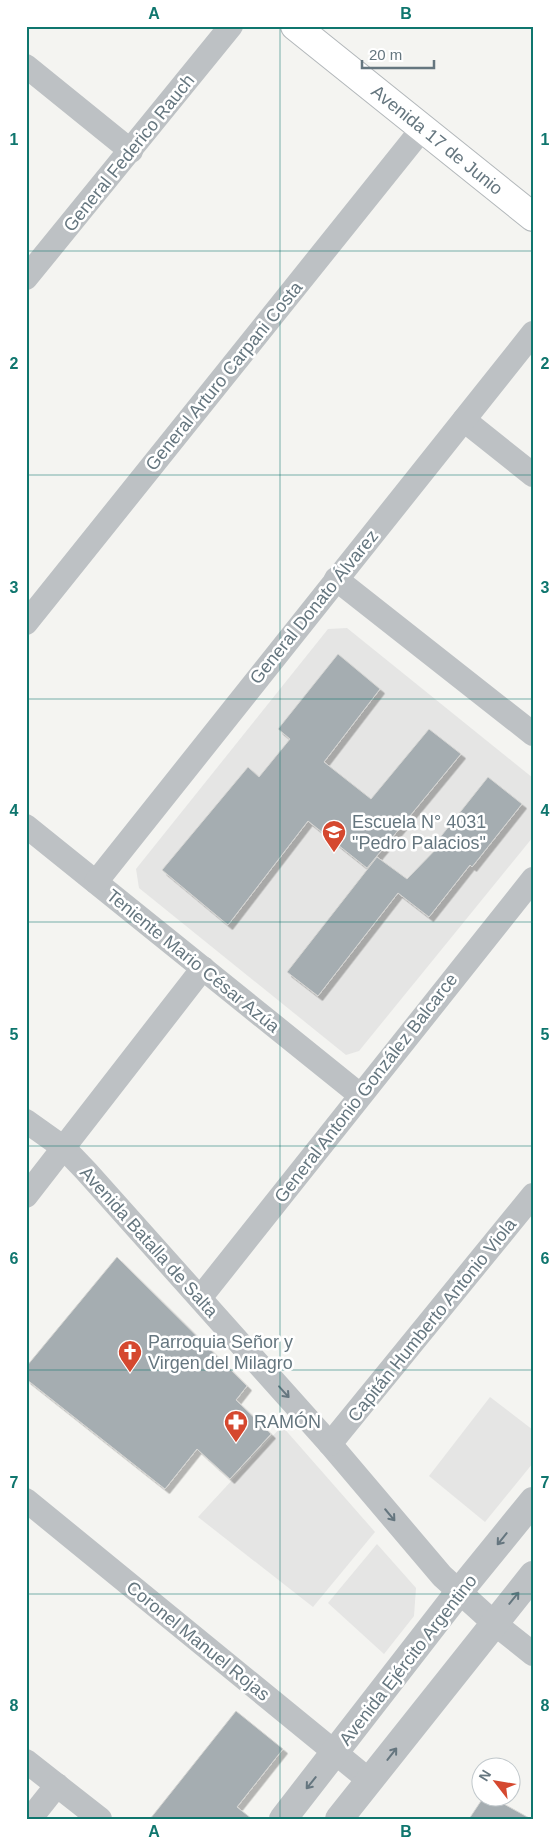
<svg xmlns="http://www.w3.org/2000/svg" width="559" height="1845" font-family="Arial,sans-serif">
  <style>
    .built { fill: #e5e5e4 }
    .building { fill: #a5adb1; stroke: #d5d5d3; filter: url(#shadow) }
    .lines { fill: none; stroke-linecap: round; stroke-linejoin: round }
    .secondary-casing { stroke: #b2b7ba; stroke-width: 30 }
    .minor { stroke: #bdc1c4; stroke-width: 24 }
    .tertiary { stroke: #bdc1c4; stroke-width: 28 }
    .secondary { stroke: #fff; stroke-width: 28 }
    .oneway { stroke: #65767f }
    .grid { fill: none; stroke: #0f766e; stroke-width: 1; stroke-opacity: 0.55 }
    .labels { text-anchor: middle; stroke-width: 5; stroke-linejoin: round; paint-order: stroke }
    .street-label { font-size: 18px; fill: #65767f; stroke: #fff }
    .poi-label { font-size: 18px; fill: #65767f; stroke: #fff; text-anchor: start }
    .neatline { fill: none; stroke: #0f766e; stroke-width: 2 }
    .grid-label { font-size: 16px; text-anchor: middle; font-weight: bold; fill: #0f766e }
  </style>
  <defs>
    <filter id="shadow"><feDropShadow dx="4.5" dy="4.5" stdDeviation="0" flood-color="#0004"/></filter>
  </defs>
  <rect width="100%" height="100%" fill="#f4f4f1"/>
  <g class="built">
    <path d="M347,628l186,150v59l-174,214 -13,4 -207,-167 -3,-19 192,-240z"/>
    <path d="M490,1397l43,33v33l-48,59 -56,-46z"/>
    <path d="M282,1426l93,106 -62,75 -115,-90z"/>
    <path d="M377,1544l39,44 -2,28 -30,38 -56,-51z"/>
  </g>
  <g class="building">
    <path d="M338,654l42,35 -56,73 47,37 58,-70 32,25 -94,114 -59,-47 -80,104 -66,-55 86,-103 11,10 31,-38 -12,-10z"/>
    <path d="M488,777l34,27 -50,63 -2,-2 -41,52 -31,-24 -80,103 -31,-24 90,-115 30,22 35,-36 -4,-3z"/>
    <path d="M117,1257l130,129 -11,14 35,34 -41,45 -33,-30 -32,40 -139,-110v-12z"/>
    <path d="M236,1711l47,38 -46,58 15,12h-102z"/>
    <path d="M483,1798h10l38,21h-62z"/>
  </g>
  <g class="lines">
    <g class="secondary-casing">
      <path id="secondary" d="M295,26l238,191"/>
    </g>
    <g class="minor">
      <path d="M26,66l105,85"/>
      <path d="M26,278l205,-252"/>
      <path d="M464,420l69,55"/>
      <path d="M336,579l197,155"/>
      <path d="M26,623l396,-494"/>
      <path d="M26,826l334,269"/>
      <path d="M96,882l437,-549"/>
      <path d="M26,1121l38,27 22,23 244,273 112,132 52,47 39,31"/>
      <path d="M26,1196l177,-228"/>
      <path d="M200,1298l333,-419"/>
      <path d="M330,1444l203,-249"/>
      <path d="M26,1500l344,281"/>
      <path d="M26,1761l74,58"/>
      <path d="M30,1819l27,-34"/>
    </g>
    <g class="tertiary">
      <path d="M283,1819l176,-227 74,-91"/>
      <path d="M339,1819l194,-244"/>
    </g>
    <use href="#secondary" class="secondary"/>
  </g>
  <defs><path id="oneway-shaft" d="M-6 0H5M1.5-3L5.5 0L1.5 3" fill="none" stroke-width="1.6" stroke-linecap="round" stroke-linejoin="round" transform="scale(1.25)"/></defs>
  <g class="oneway">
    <use href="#oneway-shaft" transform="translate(284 1392) rotate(48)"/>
    <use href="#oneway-shaft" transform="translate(390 1515) rotate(50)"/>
    <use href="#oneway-shaft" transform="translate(502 1539) rotate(129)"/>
    <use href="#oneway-shaft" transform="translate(514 1598) rotate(-51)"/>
    <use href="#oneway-shaft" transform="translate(392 1754) rotate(-52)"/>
    <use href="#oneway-shaft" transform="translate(311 1783) rotate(129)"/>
  </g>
  <path class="grid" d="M280,26v1793M26,251h507M26,475h507M26,699h507M26,922h507M26,1146h507M26,1370h507M26,1594h507"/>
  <defs>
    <g id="school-pin" transform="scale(1.25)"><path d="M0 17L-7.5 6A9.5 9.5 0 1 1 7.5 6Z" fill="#d5482f" stroke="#fff"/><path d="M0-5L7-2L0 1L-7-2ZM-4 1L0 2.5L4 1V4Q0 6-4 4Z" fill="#fff"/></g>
    <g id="church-pin" transform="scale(1.25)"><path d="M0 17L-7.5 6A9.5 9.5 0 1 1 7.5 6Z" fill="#d5482f" stroke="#fff"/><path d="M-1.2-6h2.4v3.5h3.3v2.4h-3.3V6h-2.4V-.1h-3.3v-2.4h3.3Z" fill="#fff"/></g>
    <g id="pharmacy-pin" transform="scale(1.25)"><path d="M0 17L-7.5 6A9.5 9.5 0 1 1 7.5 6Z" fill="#d5482f" stroke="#fff"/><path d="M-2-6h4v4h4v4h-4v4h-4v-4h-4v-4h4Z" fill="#fff"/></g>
  </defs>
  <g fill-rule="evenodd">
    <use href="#school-pin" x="334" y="832"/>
    <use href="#church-pin" x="130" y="1352"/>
    <use href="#pharmacy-pin" x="236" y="1422"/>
  </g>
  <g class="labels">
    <g class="street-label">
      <text transform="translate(437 140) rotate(39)" y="6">Avenida 17 de Junio</text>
      <text transform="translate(129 153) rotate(-51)" y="6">General Federico Rauch</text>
      <text transform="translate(224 376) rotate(-51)" y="6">General Arturo Carpani Costa</text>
      <text transform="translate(314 607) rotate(-51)" y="6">General Donato Álvarez</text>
      <text transform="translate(193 961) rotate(39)" y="6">Teniente Mario César Azúa</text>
      <text transform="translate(366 1088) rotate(-52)" y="6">General Antonio González Balcarce</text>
      <text transform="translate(149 1242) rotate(48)" y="6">Avenida Batalla de Salta</text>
      <text transform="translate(432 1320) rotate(-51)" y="6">Capitán Humberto Antonio Viola</text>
      <text transform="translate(198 1641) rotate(39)" y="6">Coronel Manuel Rojas</text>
      <text transform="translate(408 1660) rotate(-52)" y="6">Avenida Ejército Argentino</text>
    </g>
    <g class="poi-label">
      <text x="352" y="828">Escuela N° 4031<tspan x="352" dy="21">"Pedro Palacios"</tspan></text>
      <text x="148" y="1348">Parroquia Señor y<tspan x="148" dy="21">Virgen del Milagro</tspan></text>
      <text x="254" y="1428">RAMÓN</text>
    </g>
  </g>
  <rect width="559" height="1845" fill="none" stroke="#ffffff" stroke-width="55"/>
  <g transform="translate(496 1782) rotate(301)"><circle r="24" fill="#ffffff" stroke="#c1c8cc"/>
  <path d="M0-4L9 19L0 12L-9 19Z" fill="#d5482f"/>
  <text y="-8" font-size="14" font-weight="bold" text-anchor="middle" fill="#65767f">N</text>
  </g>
  <path d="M362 60v8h72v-8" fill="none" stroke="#65767f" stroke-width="2.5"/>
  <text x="369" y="60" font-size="15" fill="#65767f" stroke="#ffffff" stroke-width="4" paint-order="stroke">20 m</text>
  <rect x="28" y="28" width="504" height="1790" class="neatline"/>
  <g class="grid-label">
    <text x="154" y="19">A</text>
    <text x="406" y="19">B</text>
    <text x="14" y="145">1</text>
    <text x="545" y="145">1</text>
    <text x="14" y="369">2</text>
    <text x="545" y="369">2</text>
    <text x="14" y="593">3</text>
    <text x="545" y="593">3</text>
    <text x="14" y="816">4</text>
    <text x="545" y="816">4</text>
    <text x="14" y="1040">5</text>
    <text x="545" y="1040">5</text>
    <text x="14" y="1264">6</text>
    <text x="545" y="1264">6</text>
    <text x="14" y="1488">7</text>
    <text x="545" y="1488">7</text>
    <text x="14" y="1711">8</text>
    <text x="545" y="1711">8</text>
    <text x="154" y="1837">A</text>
    <text x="406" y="1837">B</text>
  </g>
</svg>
